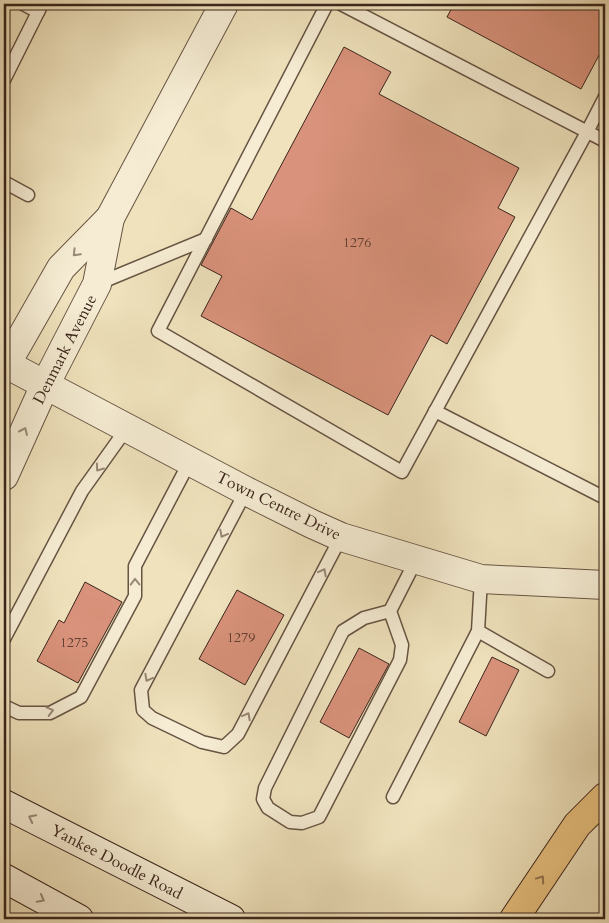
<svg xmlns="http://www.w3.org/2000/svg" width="609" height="923" font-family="Cardo,serif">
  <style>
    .building { fill: #d9927b; stroke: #3a241b }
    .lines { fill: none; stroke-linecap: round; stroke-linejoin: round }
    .service-casing { stroke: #675443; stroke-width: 15 }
    .tertiary-casing { stroke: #675443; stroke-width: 30 }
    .secondary-casing { stroke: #3a241b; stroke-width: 30 }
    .motorway-casing { stroke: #3a241b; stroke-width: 30 }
    .service { stroke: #f5ecd3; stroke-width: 12 }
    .tertiary { stroke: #f5ecd3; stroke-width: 28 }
    .secondary { stroke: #f5ecd3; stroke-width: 28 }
    .motorway { stroke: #e8c17e; stroke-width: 28 }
    .oneway { stroke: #988877 }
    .oneway2 { stroke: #91724c }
    .labels { text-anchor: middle; stroke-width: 5; stroke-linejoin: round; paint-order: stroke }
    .number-label { font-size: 14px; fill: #624033 }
    .street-label { font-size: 16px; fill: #3a241b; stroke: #f5ecd3 }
  </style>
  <rect width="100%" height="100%" fill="#efe2bc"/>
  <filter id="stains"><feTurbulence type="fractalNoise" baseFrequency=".004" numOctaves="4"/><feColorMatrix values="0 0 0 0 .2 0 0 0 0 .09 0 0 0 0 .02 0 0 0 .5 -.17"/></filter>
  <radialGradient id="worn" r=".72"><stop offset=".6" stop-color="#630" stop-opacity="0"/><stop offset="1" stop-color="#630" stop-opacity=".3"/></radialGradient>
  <g class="building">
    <path d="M454,4h151v40l-24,45 -134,-72z"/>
    <path d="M344,47l47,25 -12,22 140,74 -21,40 17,9 -68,127 -16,-9 -43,80 -187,-99 21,-40 -21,-11 30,-57 21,12z"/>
    <path d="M85,582l37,20 -44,81 -41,-22 22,-41 5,3z"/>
    <path d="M237,590l47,25 -39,70 -46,-26z"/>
    <path d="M359,648l30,16 -40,74 -29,-16z"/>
    <path d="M492,657l27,13 -33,66 -27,-14z"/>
  </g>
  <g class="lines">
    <g class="service-casing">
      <g id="service">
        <path d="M23,4l15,8"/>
        <path d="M327,4l-169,327 244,141 185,-340 18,-35"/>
        <path d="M341,4l264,137"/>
        <path d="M4,80l38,-76"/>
        <path d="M4,182l24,13"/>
        <path d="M97,284l109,-45"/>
        <path d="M435,411l170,87"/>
        <path d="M246,491l-105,199 2,20 9,8 50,24 22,5 14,-13 103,-197"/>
        <path d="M390,611l12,34 -2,15 -81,157 -17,6 -12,-1 -22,-14 -5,-9 2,-11 78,-157 21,-13 26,-7 26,-51"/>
        <path d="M478,631l70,40"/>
        <path d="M4,639l78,-148 45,-63"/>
        <path d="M4,706l15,7h31l31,-16 54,-101v-30l55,-105"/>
        <path d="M393,797l85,-166 3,-52"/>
      </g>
    </g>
    <g class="tertiary-casing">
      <g id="tertiary">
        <path d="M4,363l242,128 66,33 29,13 140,42 124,6"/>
        <path d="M4,368l57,-100 49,-50 114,-214"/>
        <path d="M4,476l41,-91 52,-101 13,-66"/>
      </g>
    </g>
    <g class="secondary-casing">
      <g id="secondary">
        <path d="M4,804l227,115"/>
        <path d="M4,878l75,41"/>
      </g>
    </g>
    <g class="motorway-casing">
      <path id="motorway" d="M514,919l63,-94 28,-28"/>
    </g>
    <use href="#service" class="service"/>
    <use href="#tertiary" class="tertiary"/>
    <use href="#secondary" class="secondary"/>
    <use href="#motorway" class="motorway"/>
  </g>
  <defs><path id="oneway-chevron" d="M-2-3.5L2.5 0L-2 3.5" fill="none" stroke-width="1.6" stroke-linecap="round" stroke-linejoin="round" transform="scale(1.25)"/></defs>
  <g class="oneway">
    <use href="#oneway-chevron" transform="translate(76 253) rotate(134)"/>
    <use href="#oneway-chevron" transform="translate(24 431) rotate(-66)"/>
    <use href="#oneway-chevron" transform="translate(99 468) rotate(126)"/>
    <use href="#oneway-chevron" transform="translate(223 534) rotate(118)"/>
    <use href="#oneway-chevron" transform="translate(323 572) rotate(-62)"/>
    <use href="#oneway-chevron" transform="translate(135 582) rotate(-91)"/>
    <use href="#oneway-chevron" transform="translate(148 678) rotate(118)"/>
    <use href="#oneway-chevron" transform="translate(50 711) rotate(-15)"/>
    <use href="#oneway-chevron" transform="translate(247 716) rotate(-62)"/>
    <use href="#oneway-chevron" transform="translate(32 818) rotate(-153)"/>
    <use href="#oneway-chevron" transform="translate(41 899) rotate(28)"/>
  </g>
  <use class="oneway2" href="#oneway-chevron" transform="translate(541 879) rotate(-56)"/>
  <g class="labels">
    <g class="number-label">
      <text x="357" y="247">1276</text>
      <text x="241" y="642">1279</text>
      <text x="74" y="647">1275</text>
    </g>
    <g class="street-label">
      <text transform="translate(64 349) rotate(-63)" y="6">Denmark Avenue</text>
      <text transform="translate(279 505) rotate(26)" y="6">Town Centre Drive</text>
      <text transform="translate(117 861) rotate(27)" y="6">Yankee Doodle Road</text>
    </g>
  </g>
  <rect width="609" height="923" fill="none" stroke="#efe2bc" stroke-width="20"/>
  <rect x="5" y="5" width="599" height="913" fill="none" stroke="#3a241b" stroke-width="2.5"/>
  <rect x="10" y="10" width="589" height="903" fill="none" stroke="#3a241b"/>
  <rect width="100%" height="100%" filter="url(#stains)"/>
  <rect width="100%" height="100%" fill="url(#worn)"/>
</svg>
